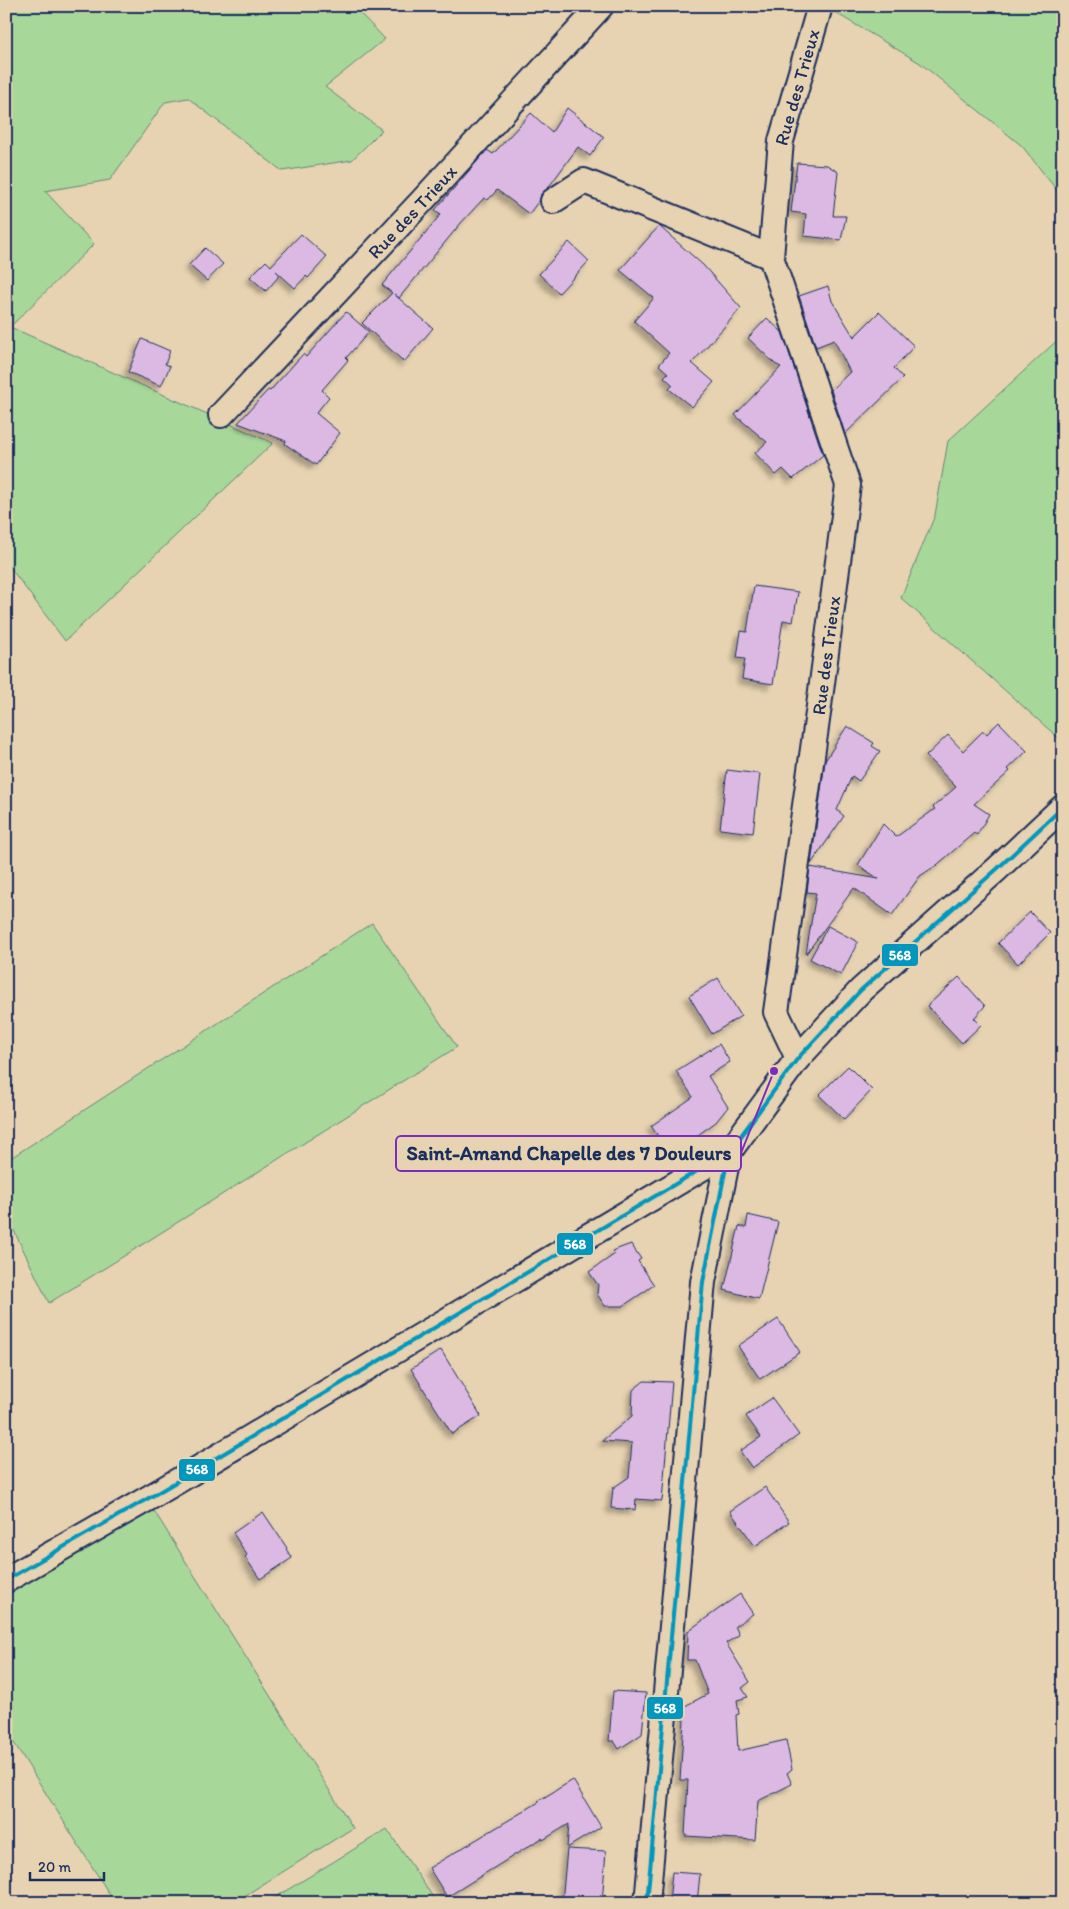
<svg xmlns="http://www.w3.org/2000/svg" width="1069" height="1909" font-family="Itim,sans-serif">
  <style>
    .green { fill: #a7d899; stroke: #61847c }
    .building { fill: #dcb9e3; stroke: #1b2f5e; filter: url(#shadow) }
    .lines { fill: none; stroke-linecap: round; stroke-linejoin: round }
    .minor-casing { stroke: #1b2f5e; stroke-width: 28 }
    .minor { stroke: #e7d3b1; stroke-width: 24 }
    .bus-1-casing { stroke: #e7d3b1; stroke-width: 8 }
    .bus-1 { stroke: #0497bd; stroke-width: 4 }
    .labels { text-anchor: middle; stroke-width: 4; stroke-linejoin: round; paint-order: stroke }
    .street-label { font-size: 19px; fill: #1b2f5e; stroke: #e7d3b1 }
    .leader { fill: none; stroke: #7b2cbf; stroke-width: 2 }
    .callout-dot { fill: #7b2cbf; stroke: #e7d3b1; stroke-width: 2 }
    .callout { fill: #e7d3b1; stroke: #7b2cbf; stroke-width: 2 }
    .callout-label { font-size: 20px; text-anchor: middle; font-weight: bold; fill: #1b2f5e }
    .line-badge { stroke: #e7d3b1; stroke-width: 2 }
    .badge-label { font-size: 14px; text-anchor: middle; font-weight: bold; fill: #fff }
  </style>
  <defs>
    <filter id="shadow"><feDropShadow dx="-4.5" dy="4.5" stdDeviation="2.5" flood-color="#0004"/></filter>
  </defs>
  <rect width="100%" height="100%" fill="#e7d3b1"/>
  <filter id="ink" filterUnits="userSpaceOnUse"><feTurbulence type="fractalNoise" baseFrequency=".02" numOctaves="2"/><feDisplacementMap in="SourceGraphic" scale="10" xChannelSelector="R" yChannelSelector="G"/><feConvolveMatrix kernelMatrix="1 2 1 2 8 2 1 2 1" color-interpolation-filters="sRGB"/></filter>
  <g filter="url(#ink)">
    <g class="green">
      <path d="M6,6h347l32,33 -60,48 57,43 -30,30 -70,11 -94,-73 -23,4 -55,78 -65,11 49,53 -84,83 263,116 -208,198 -59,-79z"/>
      <path d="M824,6h239v192l-41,-52 -102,-83z"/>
      <path d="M1063,335v407l-162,-144 34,-83 13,-74z"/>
      <path d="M372,923l85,124 -408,256 -43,-89v-53z"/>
      <path d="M151,1506l202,322 -120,75h-118l-109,-173v-134z"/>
      <path d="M387,1829l50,74h-171z"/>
    </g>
    <g class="building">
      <path d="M567,108l37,29 -14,19 -12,-9 -30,41 -7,6 -1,5 -11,15 -32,-24 -9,10 -4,-2 -23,25 -62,75 -5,-4 39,34 -29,34 -42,-39 30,-30 -10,-8 59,-71 -6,-4 52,-60 6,4 38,-41 21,19z"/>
      <path d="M797,163l30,2 11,7 -5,44h13l-5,24 -37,-4 2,-22 -15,-2z"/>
      <path d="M659,226l44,39 38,43 -49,55 22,19 -22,25 -23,-18 4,-4 -9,-8 4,-4 -9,-8 10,-12 -35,-32 20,-23 -34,-28z"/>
      <path d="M301,234l26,23 -19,21 -2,-2 -11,12 -19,-17 4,4 -14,16 -16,-14 16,-16 5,5z"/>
      <path d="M569,242l20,19 -30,32 -20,-19z"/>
      <path d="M205,248l18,16 -16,17 -18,-16z"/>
      <path d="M828,286l4,15 22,36 25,-25 35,34 -20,22 9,10 -58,56 -14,-44 19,-18 -16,-32 -18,7 -17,-51z"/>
      <path d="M346,312l23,20 -23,26 2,2 -26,30 7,7 -13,16 24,20 -24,32 -31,-21 1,-3 -48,-18 30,-33 2,1 33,-37 3,3z"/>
      <path d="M767,318l15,14 41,123 -30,24 -10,-10 -7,6 -21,-22 12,-11 -32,-27 46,-48 -6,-3 -27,-26z"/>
      <path d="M142,339l28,12 -5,13 5,2 -9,20 -33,-14z"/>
      <path d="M754,586l44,6 -5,30 -10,-2 -10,64 -31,-5 3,-20 -8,-1 4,-27 6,1z"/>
      <path d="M999,722l28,29 -19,18 2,2 -36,33 15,10 -12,21 -3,-2 -37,32 -17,11 -28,39 -38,-27 -48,66 10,-61 -9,-1 3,-25 69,12 -21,-14 25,-41 13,13 39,-28 -2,-2 23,-20 -30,-31 22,-21 15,16 20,-20 4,3z"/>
      <path d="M847,726l27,17 -2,3 8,5 -21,30 -7,-5 -15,34 7,6 -33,48 14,-103z"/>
      <path d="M727,770l33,4 -7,59 -33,-4z"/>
      <path d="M1030,912l20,21 -32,31 -20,-21z"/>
      <path d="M828,926l30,16 -17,33 -31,-16z"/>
      <path d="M959,977l26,29 -11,12 7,7 -19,18 -35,-37z"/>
      <path d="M718,978l23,38 -29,18 -23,-38z"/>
      <path d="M719,1044l11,18 -22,14 20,31 -12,15 -45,32 -20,-28 42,-29 -17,-26z"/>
      <path d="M848,1066l24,24 -28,29 -25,-24z"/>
      <path d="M748,1215l30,7 -19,77 -35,-9 15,-64 7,2z"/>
      <path d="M631,1244l10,15 -3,2 16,24 -31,21h-18l-8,-12 1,-9 -9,-13 26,-18 -3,-3z"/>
      <path d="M778,1319l22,33 -40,27 -22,-33z"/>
      <path d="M441,1350l40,66 -29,18 -41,-65z"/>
      <path d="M644,1381l28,1 -10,119 -26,-2 -1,11 -24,-2 2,-20 16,-11 3,-34 -30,-2 30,-25 1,-26z"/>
      <path d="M772,1398l27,37 -47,33 -12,-17 21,-14 -15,-21z"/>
      <path d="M765,1487l24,35 -34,24 -25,-35z"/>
      <path d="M263,1512l24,36 -1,1 6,9 -32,21 -15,-22 2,-2 -14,-22z"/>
      <path d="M740,1594l13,20 -18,12 4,9 -13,8 24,39 -8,6 6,9 -11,3 2,14 -3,1 2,36 48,-11 6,29 -5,4 5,11 -34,17 -3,39 -70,-4 3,-56h-8l5,-74 23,-12 -13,-34h-8l1,-29z"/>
      <path d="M613,1691l33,2 -4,41 -23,15 -5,-8h-5z"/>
      <path d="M573,1780l28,47 -34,21 2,-24 -26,16 -1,-2 -95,59 -18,-29 110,-66 -1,-1z"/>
      <path d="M567,1849l39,2 -4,52h-40z"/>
      <path d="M672,1872l28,2 -3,29h-28z"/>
    </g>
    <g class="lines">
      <g class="minor-casing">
        <g id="minor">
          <path d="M553,201l31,-20 187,76"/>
          <path id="s1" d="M221,415l201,-214 179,-195"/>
          <path id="s2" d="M798,1058l-22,-46 43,-306 29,-221 -77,-228 10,-116 39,-135"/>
          <path d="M6,1580l148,-85 575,-343 69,-94 63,-68 136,-121 66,-62"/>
          <path d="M647,1903l56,-621 26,-130"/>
        </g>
      </g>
      <use href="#minor" class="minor"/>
      <g class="bus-1-casing">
        <g id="bus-1">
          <path d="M6,1580l148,-85 575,-343 69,-94 63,-68 136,-121 66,-62"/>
          <path d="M647,1903l56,-621 26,-130 16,-21"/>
        </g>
      </g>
      <use href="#bus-1" class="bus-1"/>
    </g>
  </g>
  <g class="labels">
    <g class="street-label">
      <text dy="7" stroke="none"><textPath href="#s2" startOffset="996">Rue des Trieux</textPath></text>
      <text dy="7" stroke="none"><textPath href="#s1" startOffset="279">Rue des Trieux</textPath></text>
      <text dy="7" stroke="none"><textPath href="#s2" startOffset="411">Rue des Trieux</textPath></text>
    </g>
  </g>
  <path class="leader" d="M774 1071L741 1153"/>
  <circle class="callout-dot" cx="774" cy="1071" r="5"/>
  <rect class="callout" x="396" y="1136" width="345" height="35" rx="5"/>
  <g class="callout-label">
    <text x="569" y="1160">Saint-Amand Chapelle des 7 Douleurs</text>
  </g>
  <g class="line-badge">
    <rect x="881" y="943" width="38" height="24" rx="5" fill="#0497bd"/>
    <rect x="556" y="1232" width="38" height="24" rx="5" fill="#0497bd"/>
    <rect x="178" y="1458" width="38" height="24" rx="5" fill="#0497bd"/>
    <rect x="646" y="1696" width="38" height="24" rx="5" fill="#0497bd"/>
  </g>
  <g class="badge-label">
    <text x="900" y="960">568</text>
    <text x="575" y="1249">568</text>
    <text x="197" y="1474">568</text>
    <text x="665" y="1713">568</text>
  </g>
  <rect width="1069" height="1909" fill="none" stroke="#e7d3b1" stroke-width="25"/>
  <rect x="12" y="12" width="1044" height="1884" fill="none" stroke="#1b2f5e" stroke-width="2" filter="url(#ink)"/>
  <path d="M30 1872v8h74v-8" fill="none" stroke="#1b2f5e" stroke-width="2.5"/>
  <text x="38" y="1872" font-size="15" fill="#1b2f5e" stroke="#e7d3b1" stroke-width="4" paint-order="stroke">20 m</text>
</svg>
